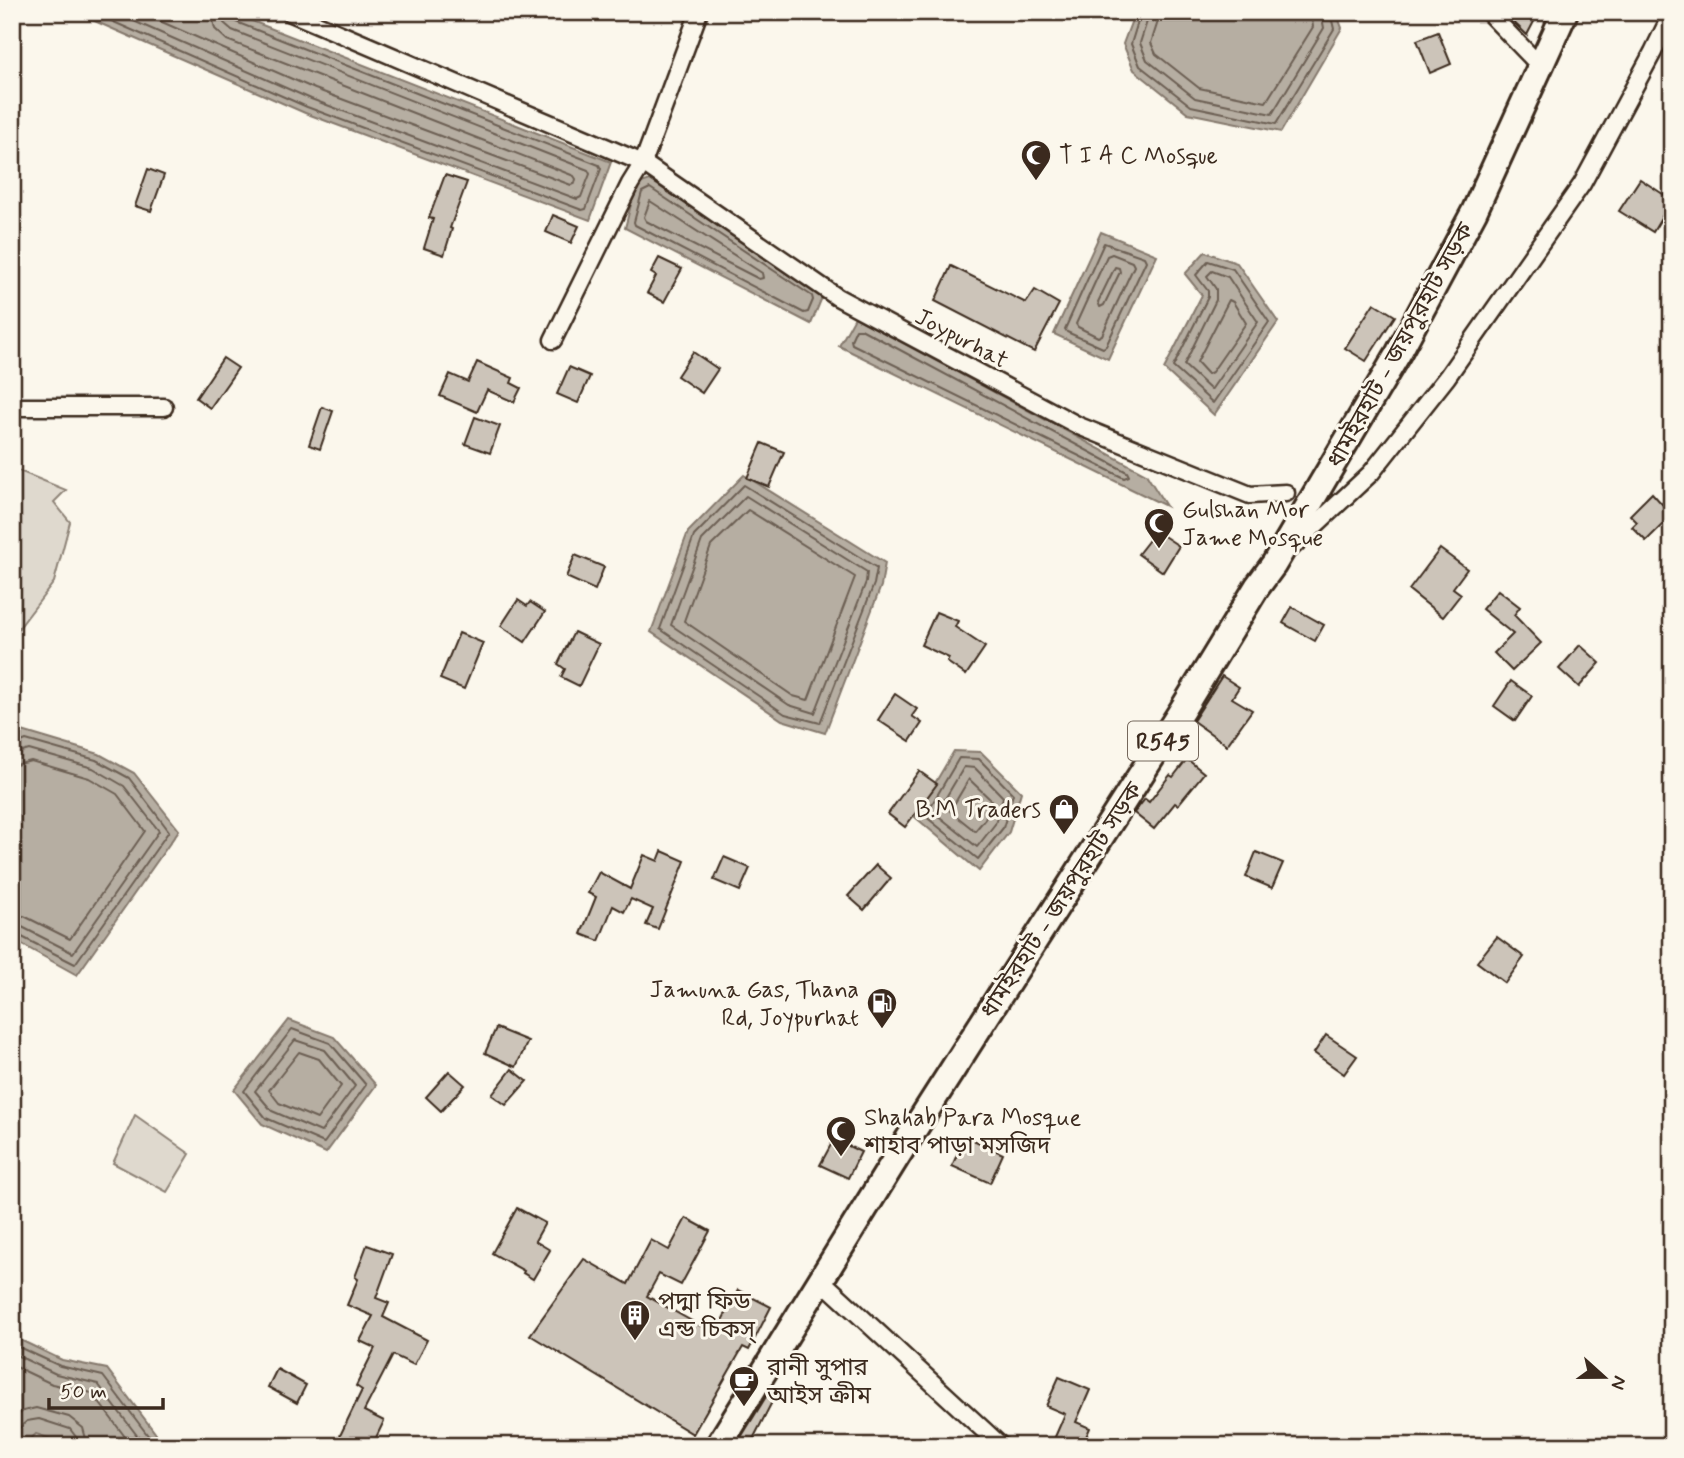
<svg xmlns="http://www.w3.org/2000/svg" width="1684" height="1458" font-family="Mynerve,'Noto Sans Bengali',sans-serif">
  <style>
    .green { fill: #dfd9ce; stroke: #8d8276; stroke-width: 2 }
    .water { fill: #b6aea2; stroke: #85796d; stroke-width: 2 }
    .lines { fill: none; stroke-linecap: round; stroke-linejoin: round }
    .shore { stroke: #6c5f53; stroke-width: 2 }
    .building { fill: #ccc4b9; stroke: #3b2a1e; stroke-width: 2 }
    .minor-casing { stroke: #3b2a1e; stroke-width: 21 }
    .primary-casing { stroke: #3b2a1e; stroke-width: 30 }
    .minor { stroke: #fbf7ec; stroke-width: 16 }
    .primary { stroke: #fbf7ec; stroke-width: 24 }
    .labels { text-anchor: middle; stroke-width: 6; stroke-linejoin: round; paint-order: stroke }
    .shield { fill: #fbf7ec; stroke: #75685c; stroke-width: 2 }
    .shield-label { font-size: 23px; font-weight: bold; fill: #3b2a1e }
    .poi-label { font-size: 24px; fill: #3b2a1e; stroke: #fbf7ec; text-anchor: start }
    .street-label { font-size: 24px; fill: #3b2a1e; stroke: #fbf7ec }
  </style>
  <rect width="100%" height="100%" fill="#fbf7ec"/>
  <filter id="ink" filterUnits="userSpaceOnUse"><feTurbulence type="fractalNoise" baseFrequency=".0143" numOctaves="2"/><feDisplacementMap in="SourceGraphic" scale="14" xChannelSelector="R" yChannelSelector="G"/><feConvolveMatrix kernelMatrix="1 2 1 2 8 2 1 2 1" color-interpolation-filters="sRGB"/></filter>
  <g filter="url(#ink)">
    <g class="green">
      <path d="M12,468l54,22 -12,12 16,20 -16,60 -42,55z"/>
      <path d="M135,1115l55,39 -23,38 -54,-29z"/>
    </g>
    <g class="water">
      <path d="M74,12h155l382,150 -21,58 -285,-107z"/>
      <path d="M1135,12h201l6,16 -61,104 -93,-19 -54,-43 -11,-26z"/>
      <path d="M650,180l173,115 -12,29 -186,-96 11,-43z"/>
      <path d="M1101,232l56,23 -49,104 -54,-25z"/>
      <path d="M1205,252l32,11 41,59 -64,93 -50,-46 38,-74 -17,-21z"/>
      <path d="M855,317l291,157 20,32 -327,-160z"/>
      <path d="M744,475l141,88 -4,23 -56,147 -43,-13 -131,-88 37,-100z"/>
      <path d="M22,731l77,23 35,19 45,57 -102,145 -65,-36v-197z"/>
      <path d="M954,751l27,1 40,40 -12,40 -30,39 -64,-54z"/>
      <path d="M289,1020l45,17 42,48 -50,68 -64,-29 -28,-34z"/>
      <path d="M12,1336l50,24 45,9 58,77h-94l-35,-12 -13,12h-11z"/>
    </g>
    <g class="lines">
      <g class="shore">
        <path d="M91,12l216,95 275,103 4,-1 15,-40 -2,-4 -363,-143 -5,-4 -1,-6"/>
        <path d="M113,12l198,87 266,100 4,-2 9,-23 -2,-4 -356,-140 -8,-7 -3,-11"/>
        <path d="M139,12l176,77 256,96 4,-2 1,-4 -2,-3 -347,-136 -12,-11 -4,-17"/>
        <path d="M1141,12l-10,32 9,22 51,40 85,18 58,-95 -4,-17"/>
        <path d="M1150,12l-10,31 7,17 48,38 77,16 52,-86 -3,-16"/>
        <path d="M1161,12l-10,31 5,11 43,34 67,14 47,-75 -2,-15"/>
        <path d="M650,188l162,108 1,4 -5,12 -4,1 -169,-88 -1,-3 8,-30z"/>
        <path d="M650,201l112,72 1,5 -4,1 -113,-58 -2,-4z"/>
        <path d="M1104,243l40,14 2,4 -40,85 -3,2 -36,-16 -2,-3z"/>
        <path d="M1112,254l20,8 2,4 -32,69 -4,2 -20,-10 -2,-3 31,-68z"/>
        <path d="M1208,261l25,8 36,53 -56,81 -40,-36 35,-70v-6l-12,-16z"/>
        <path d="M1115,267l4,1 1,4 -16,33 -4,2 -2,-5z"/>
        <path d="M1212,271l16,6 30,45 -47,68 -27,-25 32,-65v-11l-9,-13z"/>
        <path d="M1229,300l4,2 13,21 -34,49 -4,2 -11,-12z"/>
        <path d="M856,329h5l266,143 2,4 -5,2 -272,-134 -1,-4z"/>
        <path d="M744,485l133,83 -3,16 -54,139 -35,-9 -125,-85 34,-93z"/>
        <path d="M746,496l121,76 -1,10 -51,131 -26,-8 -118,-80 31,-85z"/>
        <path d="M748,510l107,67 -47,123 -15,-4 -109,-75 27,-75z"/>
        <path d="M12,746l14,-6 70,20 33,18 40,53 -94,133 -57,-29 -6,-1"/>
        <path d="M12,755l17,-5 64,18 31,18 35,45 -86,122 -51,-26 -10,-2"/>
        <path d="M959,758l20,1 34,35 -10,34 -25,31 -53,-43z"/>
        <path d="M12,766l19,-5 58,17 28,16 28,37 -75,108 -46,-23 -12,-1"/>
        <path d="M964,767l11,1 28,29 -8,27 -18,23 -41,-33z"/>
        <path d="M969,779l22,21 -6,19 -10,12 -25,-20z"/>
        <path d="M292,1029l38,14 36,42 -42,58 -58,-25 -22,-27z"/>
        <path d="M295,1040l30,10 30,36 -34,46 -49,-21 -17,-20z"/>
        <path d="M299,1052l20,7 22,27 -24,33 -38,-16 -10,-13z"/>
        <path d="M12,1344l48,22 43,10 53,70"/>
        <path d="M12,1353l44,21 42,10 47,62"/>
        <path d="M12,1365l40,19 40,9 40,53"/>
        <path d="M12,1420l11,-9 13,-3 33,9 14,11 5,18"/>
        <path d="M12,1435l15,-14 12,-2 31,10 6,8 2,9"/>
      </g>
    </g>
    <g class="building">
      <path d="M1503,12h36l-12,23z"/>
      <path d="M1438,32l13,32 -21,9 -13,-33z"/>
      <path d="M148,169l16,6 -13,36 -16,-5z"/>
      <path d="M445,175l22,7 -17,46 2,1 -8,26 -20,-7 9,-29 -4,-1z"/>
      <path d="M1640,179l32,21 -19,32 -34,-21z"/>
      <path d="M553,215l26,11 -8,17 -25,-11z"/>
      <path d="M659,258l23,11 -18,33 -17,-9 9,-17 -5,-3z"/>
      <path d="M951,266l75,37 9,-13 24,14 -25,48 -99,-51z"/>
      <path d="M1374,303l21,13 -29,45 -21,-13z"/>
      <path d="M693,352l25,17 -16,24 -25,-17z"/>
      <path d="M223,358l15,10 -28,40 -14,-10z"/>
      <path d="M477,362l36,16 -2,5 10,5 -7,14 -27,-12 -10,22 -37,-16 10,-22 18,8z"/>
      <path d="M569,367l21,9 -12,27 -21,-9z"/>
      <path d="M322,407l11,4 -13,38 -11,-4z"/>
      <path d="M475,417l25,9 -10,27 -25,-9z"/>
      <path d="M762,443l22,9 -15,35 -22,-9z"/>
      <path d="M1652,493l20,22 -26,26 -14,-14 5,-5 -7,-7z"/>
      <path d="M1156,531l23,15 -16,26 -25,-18z"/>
      <path d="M1440,549l27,20 -14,19 8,6 -18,23 -34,-27z"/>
      <path d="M575,555l29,12 -9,23 -29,-13z"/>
      <path d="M1498,590l22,17 -6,8 27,28 -29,28 -18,-18 19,-19 -31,-25z"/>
      <path d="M518,600l9,6 3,-4 15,10 -20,30 -24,-16z"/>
      <path d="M1292,607l32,18 -9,16 -32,-18z"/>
      <path d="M936,612l22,9 -3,6 30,20 -19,28 -19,-13 2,-4 -28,-13z"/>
      <path d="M574,632l25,12 -20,42 -18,-9 4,-8 -7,-5z"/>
      <path d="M459,633l24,10 -19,46 -24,-10z"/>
      <path d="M1580,645l20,18 -21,24 -20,-18z"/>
      <path d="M1222,676l17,11 -7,11 20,12 -25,35 -34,-24z"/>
      <path d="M1511,681l21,15 -17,25 -21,-15z"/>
      <path d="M895,694l22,15 -5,7 10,7 -12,18 -32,-21z"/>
      <path d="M1187,759l17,14 -26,32 -3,-2 -21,26 -20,-16 11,-14 4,3 21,-27 3,2z"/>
      <path d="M919,771l18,13 -32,43 -17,-13z"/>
      <path d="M662,851l23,10 -27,68 -12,-4 7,-16 -22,-10 -7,13 -11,-6 -14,35 -18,-7 15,-37 -8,-4 11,-21 31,17 14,-34 14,6z"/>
      <path d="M1256,852l27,11 -11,25 -26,-11z"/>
      <path d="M724,857l26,11 -10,23 -26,-11z"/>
      <path d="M876,865l15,13 -27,32 -16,-14z"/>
      <path d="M1497,937l27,20 -19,26 -28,-21z"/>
      <path d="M496,1028l32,13 -12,26 -31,-14z"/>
      <path d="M1326,1035l31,21 -13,18 -30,-21z"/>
      <path d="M512,1069l15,12 -21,24 -14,-10z"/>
      <path d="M449,1071l16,14 -24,26 -15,-14z"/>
      <path d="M965,1136l38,18 -13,29 -38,-17z"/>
      <path d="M834,1139l27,13 -13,26 -28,-13z"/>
      <path d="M517,1208l28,15 -10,18 15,9 -17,29 -10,-6 1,-2 -32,-18z"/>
      <path d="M686,1218l24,13 -29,54 -22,-11 -12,22 68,38 23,-44 33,17 -22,43 -6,-3 -50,87 -163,-99 54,-76 44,25 23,-44 18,10z"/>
      <path d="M367,1245l25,9 -16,44 13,5 -6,14 44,23 -13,25 -21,-10 -29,56 20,10 -12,25h-37l27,-56 -6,-4 19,-38 -15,-7 13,-25 -26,-11 11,-26 -3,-2z"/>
      <path d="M277,1369l29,16 -9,18 -29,-16z"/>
      <path d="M1059,1377l31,13 -14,32 14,6 -8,18h-31l14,-32 -19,-8z"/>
      <path d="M767,1395l7,3 -24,47 -10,-6z"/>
    </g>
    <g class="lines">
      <g class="minor-casing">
        <g id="minor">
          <path d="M289,12l354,151 194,134 242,129 171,69 36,-2"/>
          <path d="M1488,12l54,56"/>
          <path d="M553,340l77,-156 13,-21 56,-151"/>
          <path d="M12,407h152"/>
          <path d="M1292,547l79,-74 76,-96 135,-193 71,-132 19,-39"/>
          <path d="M821,1280l180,166"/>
        </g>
      </g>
      <g class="primary-casing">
        <path id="primary" d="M718,1446l180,-291 284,-445 75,-123 17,-23 125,-212 75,-140 91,-200"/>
      </g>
      <use href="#minor" class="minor"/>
      <use href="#primary" class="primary"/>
    </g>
  </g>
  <defs>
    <g id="mosque-pin" transform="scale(1.575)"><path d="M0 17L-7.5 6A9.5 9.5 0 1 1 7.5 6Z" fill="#3b2a1e" stroke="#fbf7ec"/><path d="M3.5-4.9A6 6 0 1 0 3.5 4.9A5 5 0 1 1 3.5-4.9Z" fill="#fff"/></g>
    <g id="shop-pin" transform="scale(1.575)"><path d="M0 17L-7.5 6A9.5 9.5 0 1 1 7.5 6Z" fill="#3b2a1e" stroke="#fbf7ec"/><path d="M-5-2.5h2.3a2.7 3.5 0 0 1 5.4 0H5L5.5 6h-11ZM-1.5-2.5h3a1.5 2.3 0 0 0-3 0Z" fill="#fff"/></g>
    <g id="fuel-pin" transform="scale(1.575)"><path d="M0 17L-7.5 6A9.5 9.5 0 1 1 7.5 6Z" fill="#3b2a1e" stroke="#fbf7ec"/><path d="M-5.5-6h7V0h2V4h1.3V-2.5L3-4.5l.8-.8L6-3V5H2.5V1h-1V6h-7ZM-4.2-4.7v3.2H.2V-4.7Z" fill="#fff"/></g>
    <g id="building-pin" transform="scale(1.575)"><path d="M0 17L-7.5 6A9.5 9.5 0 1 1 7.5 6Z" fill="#3b2a1e" stroke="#fbf7ec"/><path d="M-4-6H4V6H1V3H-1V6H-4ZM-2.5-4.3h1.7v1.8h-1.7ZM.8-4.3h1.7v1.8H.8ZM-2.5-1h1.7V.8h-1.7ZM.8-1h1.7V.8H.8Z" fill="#fff"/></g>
    <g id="cafe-pin" transform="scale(1.575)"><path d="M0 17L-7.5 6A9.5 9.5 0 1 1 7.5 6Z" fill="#3b2a1e" stroke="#fbf7ec"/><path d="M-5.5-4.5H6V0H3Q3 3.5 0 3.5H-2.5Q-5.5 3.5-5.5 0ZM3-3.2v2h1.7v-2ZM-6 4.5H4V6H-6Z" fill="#fff"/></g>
  </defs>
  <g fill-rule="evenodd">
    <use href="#mosque-pin" x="1036" y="155"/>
    <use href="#mosque-pin" x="1159" y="523"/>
    <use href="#shop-pin" x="1064" y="809"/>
    <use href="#fuel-pin" x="882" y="1003"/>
    <use href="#mosque-pin" x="841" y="1131"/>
    <use href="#building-pin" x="635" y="1315"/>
    <use href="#cafe-pin" x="744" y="1381"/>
  </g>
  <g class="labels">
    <rect class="shield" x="1128" y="721.5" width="70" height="39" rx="5"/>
    <g class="shield-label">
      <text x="1163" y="749">R545</text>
    </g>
    <g class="poi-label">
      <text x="1059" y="163">T I A C Mosque</text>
      <text x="1182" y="517">Gulshan Mor<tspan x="1182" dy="28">Jame Mosque</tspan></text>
      <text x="1041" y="817" text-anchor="end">B.M Traders</text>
      <text x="859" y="997" text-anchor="end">Jamuna Gas, Thana<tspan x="859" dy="28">Rd, Joypurhat</tspan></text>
      <text x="864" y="1125">Shahab Para Mosque<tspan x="864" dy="28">শাহাব পাড়া মসজিদ</tspan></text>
      <text x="658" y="1309">পদ্মা ফিড<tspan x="658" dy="28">এন্ড চিকস্‌</tspan></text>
      <text x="767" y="1375">রানী সুপার<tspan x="767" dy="28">আইস ক্রীম</tspan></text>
    </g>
    <g class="street-label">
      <text transform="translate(962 338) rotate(28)" y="8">Joypurhat</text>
      <text transform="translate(1400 345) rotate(-61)" y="8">ধামইরহাট - জয়পুরহাট সড়ক</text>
      <text transform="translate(1061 900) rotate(-57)" y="8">ধামইরহাট - জয়পুরহাট সড়ক</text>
    </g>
  </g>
  <rect width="1684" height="1458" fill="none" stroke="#fbf7ec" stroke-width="42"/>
  <rect x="21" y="21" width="1642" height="1416" fill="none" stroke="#3b2a1e" stroke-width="2.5" filter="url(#ink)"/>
  <g transform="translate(1604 1377) rotate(111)" stroke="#fbf7ec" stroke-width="5" paint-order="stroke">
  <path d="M0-5L12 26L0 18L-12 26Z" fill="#3b2a1e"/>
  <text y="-10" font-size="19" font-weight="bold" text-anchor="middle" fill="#3b2a1e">N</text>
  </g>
  <path d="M49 1398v10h114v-10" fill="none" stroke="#3b2a1e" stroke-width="3.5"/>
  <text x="60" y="1398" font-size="21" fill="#3b2a1e" stroke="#fbf7ec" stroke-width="5" paint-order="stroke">50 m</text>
</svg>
